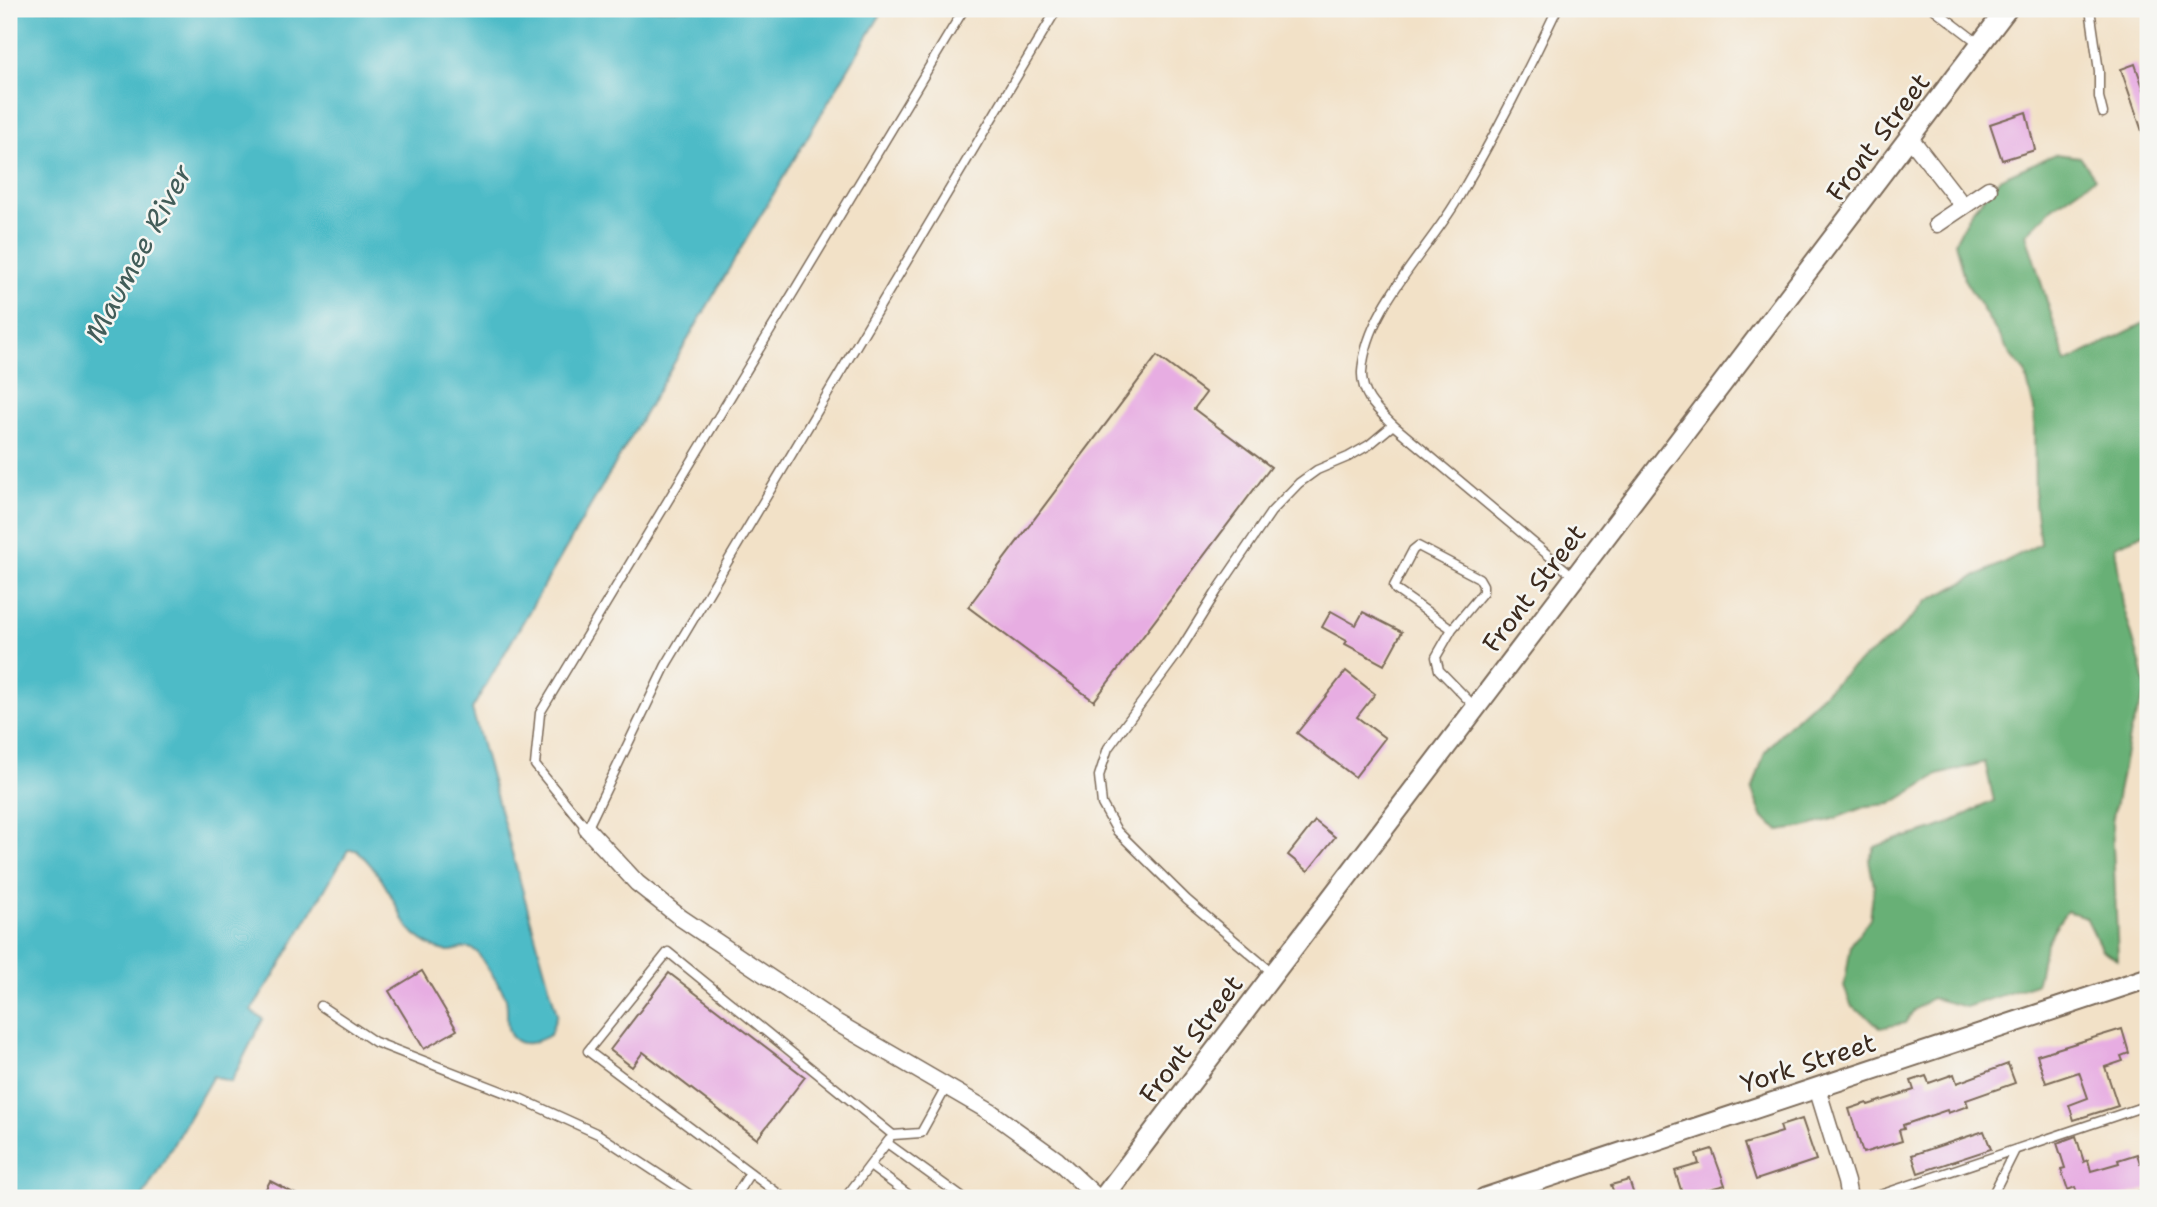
<svg xmlns="http://www.w3.org/2000/svg" width="2157" height="1207" font-family="'Shantell Sans',sans-serif">
  <style>
    .forest { fill: #68b076; stroke: #526d4a; stroke-width: 2 }
    .water { fill: #4ebbc7; stroke: #447272; stroke-width: 2 }
    .building { fill: #e7ade2 }
    .lines { fill: none; stroke-linecap: round; stroke-linejoin: round }
    .service-casing { stroke: #7b6a59; stroke-width: 11 }
    .minor-casing { stroke: #7b6a59; stroke-width: 19 }
    .tertiary-casing { stroke: #7b6a59; stroke-width: 23 }
    .service { stroke: #fff; stroke-width: 8 }
    .minor { stroke: #fff; stroke-width: 16 }
    .tertiary { stroke: #fff; stroke-width: 19 }
    .labels { text-anchor: middle; stroke-width: 5; stroke-linejoin: round; paint-order: stroke }
    .street-label { font-size: 26px; fill: #3b2a1e; stroke: #f6f6f2 }
    .water-label { font-size: 28px; font-style: italic; fill: #425d59; stroke: #f6f6f2 }
  </style>
  <rect width="100%" height="100%" fill="#f6f6f2"/>
  <filter id="ink" filterUnits="userSpaceOnUse"><feTurbulence type="fractalNoise" baseFrequency=".0143" numOctaves="2"/><feDisplacementMap in="SourceGraphic" scale="14" xChannelSelector="R" yChannelSelector="G"/><feConvolveMatrix kernelMatrix="1 2 1 2 8 2 1 2 1" color-interpolation-filters="sRGB"/></filter>
  <filter id="wash" filterUnits="userSpaceOnUse"><feTurbulence type="fractalNoise" baseFrequency=".00686" numOctaves="4" result="noise"/><feDisplacementMap in="SourceGraphic" scale="28" xChannelSelector="R" yChannelSelector="G"/><feGaussianBlur stdDeviation="1.57" result="paint"/><feColorMatrix in="noise" values="0 0 0 0 0 0 0 0 0 0 0 0 0 0 0 0 0 1.4 0 .05"/><feComposite in="paint" operator="in"/></filter>
  <g filter="url(#wash)">
    <rect width="100%" height="100%" fill="#f2e1c7"/>
    <path class="forest" d="M2055,154l25,3 15,21 -43,30 -26,26 40,128 82,-41v211l-33,14 8,59 18,61 5,24 -16,42 -18,90 6,137 -16,-9 -16,-33 -19,-6c-10,13 -18,24 -23,40 -4,11 -4,22 -8,33l-70,23 -34,-9 -18,12 -9,13 -25,5 -11,-11 -17,-10 -8,-20 7,-42 19,-27 4,-32 -5,-26 6,-13c22,-10 47,-12 69,-22 17,-7 32,-17 50,-24l-9,-39 -47,13 -47,29 -24,2 -31,12 -30,9 -26,4 -17,-13 -11,-27 13,-39 21,-24 64,-59 46,-35 31,-33 113,-57 -5,-40 -1,-95 -9,-37 -13,-15 -48,-78 -9,-37 15,-29 29,-34z"/>
    <path class="water" d="M9,9h875l-141,236 -271,464 85,305 -7,21c-10,5 -20,11 -31,7 -19,-8 -8,-32 -14,-46 -7,-15 -19,-29 -27,-43 -10,-10 -19,-2 -30,-2 -11,0 -26,-10 -34,-17 -11,-10 -17,-29 -25,-42 -8,-15 -20,-31 -33,-42h-8l-73,124 -24,37 12,8 -32,63 -18,-6 -71,122h-133z"/>
    <g id="blocks">
      <g class="building">
        <path d="M2135,64l9,26 4,-1v54h-2l-25,-74z"/>
        <path d="M2026,112l9,38 -33,10 -12,-36z"/>
        <path d="M1157,356l49,37 -12,16 77,58 -177,234 -126,-94z"/>
        <path d="M1331,611l25,14 7,-13 39,20 -18,33 -39,-21 2,-3 -25,-14z"/>
        <path d="M1346,671l29,23 -18,23 28,21 -30,39 -58,-44z"/>
        <path d="M1315,821l20,16 -27,34 -20,-16z"/>
        <path d="M422,971l35,59 -33,19 -35,-58z"/>
        <path d="M669,973l136,104 -48,62 -114,-87 -11,15 -22,-17z"/>
        <path d="M2122,1029l7,24 -8,3 2,5 -18,6 13,39 -44,14 -5,-15 19,-7 -9,-26 -33,11 -9,-28z"/>
        <path d="M2008,1064l7,19 -49,17 2,6 -20,7 -1,-3 -44,15 1,4 -5,1 3,11 -39,12 -14,-44 18,-6 1,2 46,-15 -3,-9 15,-5 3,7 25,-9 3,9z"/>
        <path d="M1802,1119l14,41 -60,20 -12,-36 38,-12 -2,-6z"/>
        <path d="M1984,1131l7,18 -73,24 -6,-18z"/>
        <path d="M2076,1136l8,26 4,-2 3,11 28,-8 -1,-3 19,-6 3,9 8,-3v29l-34,9h-35l-4,-11 -7,3 -7,-21 4,-1 -8,-25z"/>
        <path d="M1712,1149l13,36 -42,11 -8,-25 24,-7 -3,-10z"/>
        <path d="M1629,1180l6,18h-19l-5,-13z"/>
        <path d="M270,1181l33,17h-42z"/>
      </g>
    </g>
  </g>
  <g filter="url(#ink)">
    <use href="#blocks" fill-opacity="0" stroke="#7b6a59" stroke-width="2"/>
    <g class="lines">
      <g class="service-casing">
        <g id="service">
          <path d="M964,9l-424,704 -5,52 52,64 79,-164 391,-656"/>
          <path d="M1557,9c-31,66 -64,130 -101,193 -31,52 -90,107 -94,170 -1,24 16,38 31,53l180,151"/>
          <path d="M1934,9l47,36"/>
          <path d="M2090,9l9,62v26l4,16"/>
          <path d="M1452,629l-56,-39 -2,-4 19,-36 5,-4 61,32 4,7v7l-31,37 -16,28 3,13 37,38"/>
          <path d="M1274,974l-87,-74 -70,-69 -15,-27 -3,-28 9,-28 71,-96 38,-61 54,-79 28,-29 18,-13 31,-13 21,-12 24,-20"/>
          <path d="M321,1006l54,36 144,56 79,36 97,64"/>
          <path d="M887,1143l76,55"/>
          <path d="M870,1166l43,32"/>
          <path d="M734,1198l16,-25"/>
          <path d="M784,1198l-196,-147 80,-99 225,183 28,-2 26,-47"/>
          <path d="M845,1198l44,-58"/>
          <path d="M1871,1198l277,-93"/>
          <path d="M1991,1198l24,-48"/>
        </g>
      </g>
      <g class="minor-casing">
        <g id="minor">
          <path d="M1910,138l53,68"/>
          <path d="M1937,224l52,-35"/>
          <path d="M587,829l50,54 44,35 153,103 158,92 65,47 41,38"/>
          <path d="M1817,1088l29,94 3,16"/>
        </g>
      </g>
      <g class="tertiary-casing">
        <g id="tertiary">
          <path d="M1103,1198l904,-1189"/>
          <path d="M1485,1198l663,-220"/>
        </g>
      </g>
      <use href="#service" class="service"/>
      <use href="#minor" class="minor"/>
      <use href="#tertiary" class="tertiary"/>
    </g>
  </g>
  <g class="labels">
    <g class="street-label">
      <text transform="translate(1878 137) rotate(-53)" y="9">Front Street</text>
      <text transform="translate(1534 588) rotate(-53)" y="9">Front Street</text>
      <text transform="translate(1191 1039) rotate(-53)" y="9">Front Street</text>
      <text transform="translate(1808 1063) rotate(-18)" y="9">York Street</text>
    </g>
    <g class="water-label">
      <text transform="translate(138 253) rotate(-62)" y="10">Maumee River</text>
    </g>
  </g>
  <rect width="2157" height="1207" fill="none" stroke="#f6f6f2" stroke-width="35"/>
</svg>
